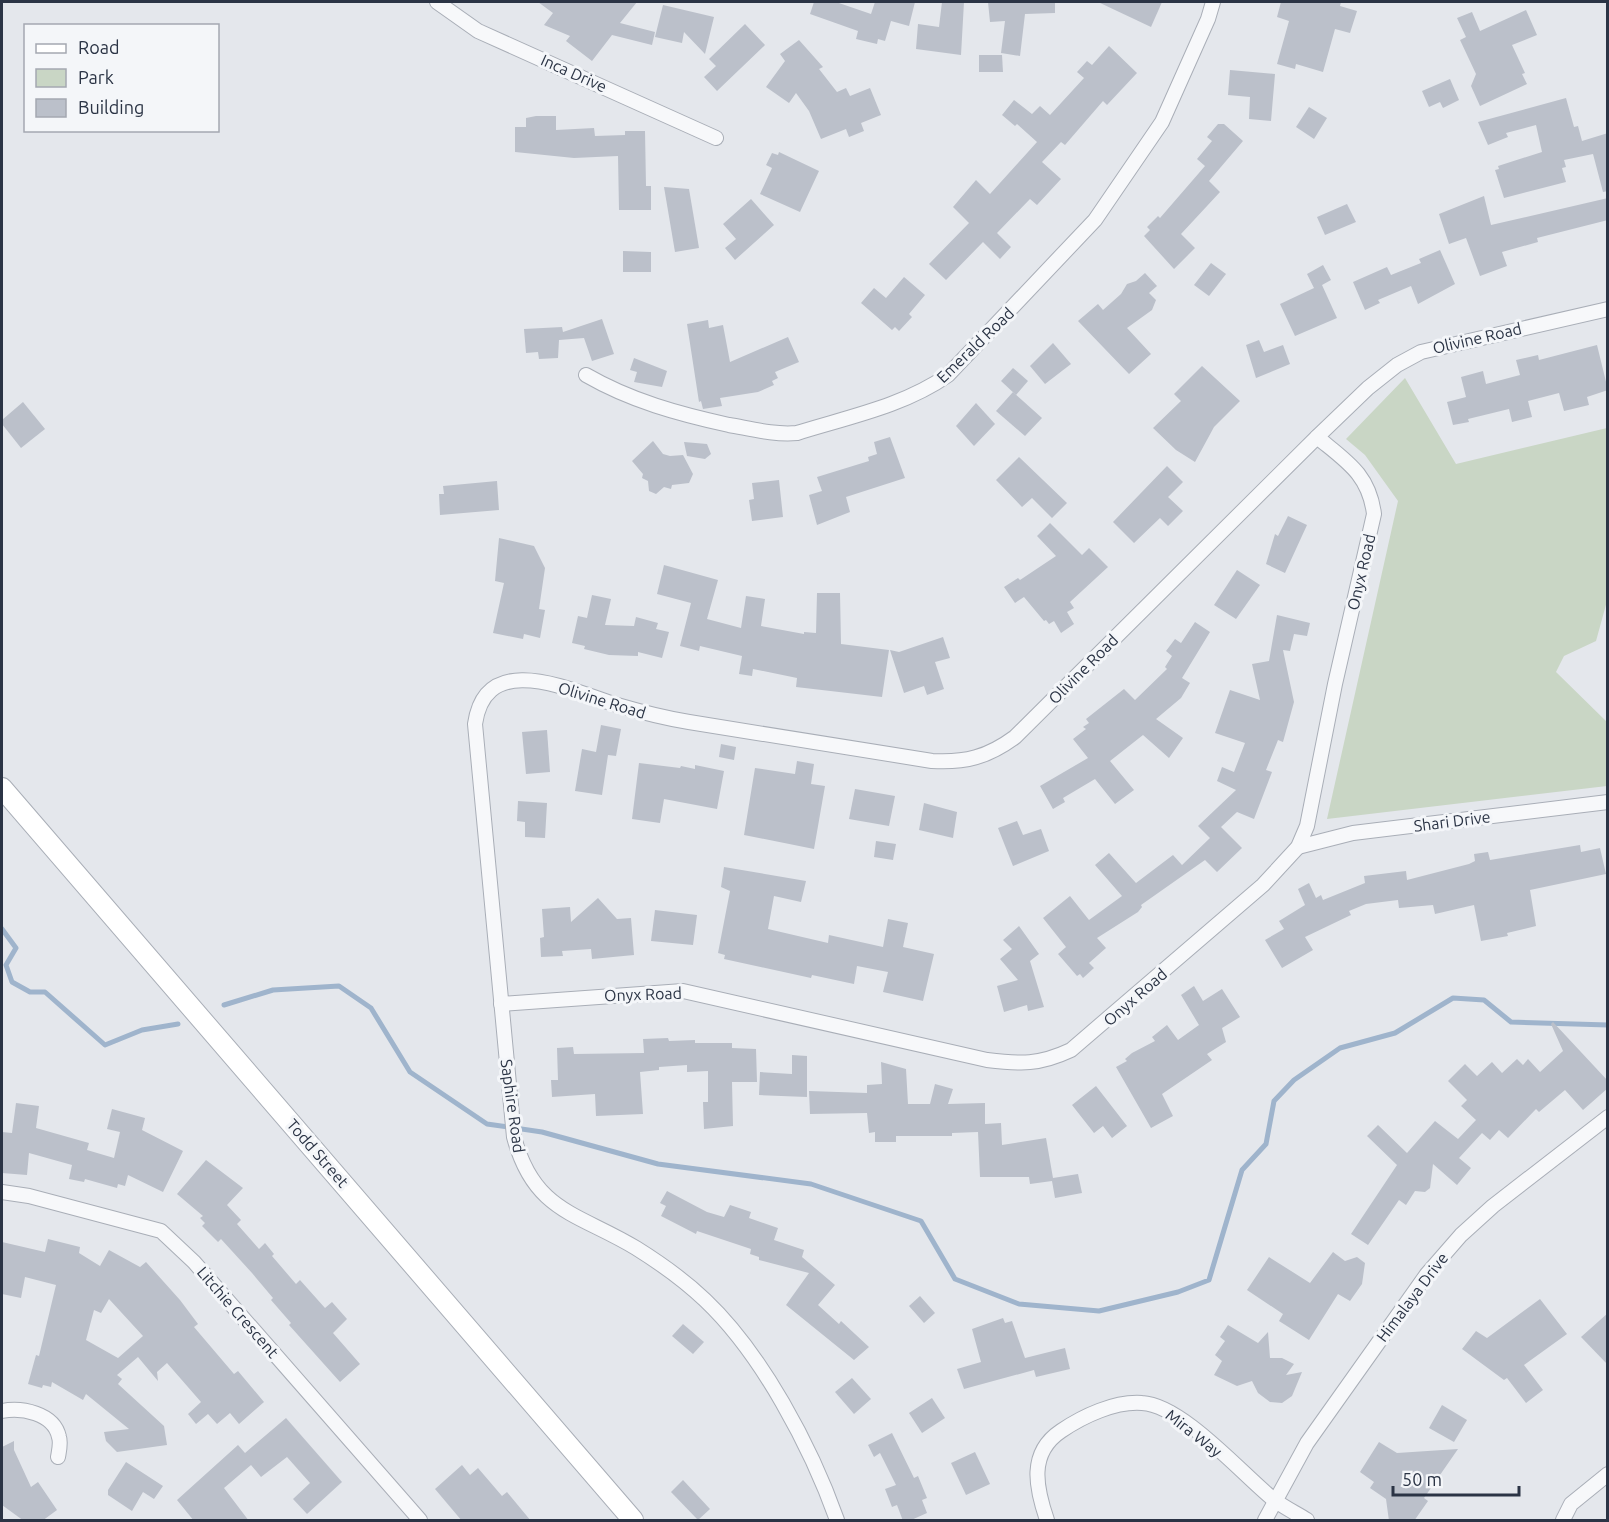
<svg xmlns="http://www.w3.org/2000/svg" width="1609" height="1522" font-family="Ubuntu,sans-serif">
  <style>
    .green { fill: #c9d6c5 }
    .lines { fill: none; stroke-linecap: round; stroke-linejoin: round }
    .stream { stroke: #9fb4cc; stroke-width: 5 }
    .building { fill: #bbc0ca; fill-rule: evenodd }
    .street-casing { stroke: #a9aeb7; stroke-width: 16 }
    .secondary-casing { stroke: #a9aeb7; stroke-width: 22 }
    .street { stroke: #f7f8fa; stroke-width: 14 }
    .secondary { stroke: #fff; stroke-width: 20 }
    .labels { text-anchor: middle; stroke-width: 6; stroke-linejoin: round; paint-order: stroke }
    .street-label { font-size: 16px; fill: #2b3445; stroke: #f4f6f9 }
  </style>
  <rect width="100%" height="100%" fill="#e4e7ec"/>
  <path class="green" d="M1405,378l51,86 151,-36v173l-11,40 -32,15 -8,16 51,50v64l-280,33 71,-318 -33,-46 -19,-16z"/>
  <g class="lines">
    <g class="stream">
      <path d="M2,929l14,19 -10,17 6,17 18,10h15l60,53 37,-15 36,-6"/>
      <path d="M224,1005l49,-15 66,-4 32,22 39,64 77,52 55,8 116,32 153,20 110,37 34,58 64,25 80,7 79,-19 31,-12 33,-110 24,-26 8,-43 20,-21 46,-32 55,-15 58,-35 31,2 27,22 97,3"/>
    </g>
  </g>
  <g class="building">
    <path d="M538,2h99l-17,21 35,9 -3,13 -40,-10 -20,26 -26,-20 4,-5 -26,-11 9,-12z"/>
    <path d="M814,2h22l35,12 4,-12h40l-6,24 -18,-5 -6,20 -7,-2 -1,5 -21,-5 2,-8 -48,-17z"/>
    <path d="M942,2h22l-3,53 -45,-6 2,-25 21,3z"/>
    <path d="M988,2h67v11l-30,1 -5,42 -19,-3 4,-32 -15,1z"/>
    <path d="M1098,2h64l-11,25z"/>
    <path d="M1281,2h60l-1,4 17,5 -7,22 -15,-4 -12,43 -27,-8 -1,5 -18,-5 12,-43 -12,-4z"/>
    <path d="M663,5l51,12 -9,37 -21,-22 -2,11 -27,-6z"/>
    <path d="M1526,10l11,25 -25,10 13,28 -3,1 5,10 -47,22 -9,-20 5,-12 -16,-34 6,-3 -9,-19 15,-6 8,19z"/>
    <path d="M745,24l20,21 -48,46 -13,-14 12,-11 -7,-7z"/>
    <path d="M799,40l24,27 -4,2 18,23 9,-4 4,8 20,-8 11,27 -20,8 3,8 -15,6 -3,-8 -25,10 -12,-28 -13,-18 -7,10 -23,-16 19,-26 -5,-7z"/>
    <path d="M1109,46l28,27 -30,32 -4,-4 -38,44 -4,-3 -19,20 19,17 -24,26 -7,-6 -33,34 14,14 -11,12 -17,-17 -37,38 -17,-16 40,-41 -16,-16 23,-27 14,14 47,-52 -20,-18 -2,2 -13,-11 12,-15 18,14 8,-8 10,9 34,-37 -7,-6 10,-11 5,4z"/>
    <path d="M979,55h23l1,17h-24z"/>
    <path d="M1230,70l45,4 -4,47 -22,-2 1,-22 -22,-2z"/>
    <path d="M1450,79l9,21 -16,8 -3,-6 -11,5 -7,-16z"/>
    <path d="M1566,98l8,29 4,-1 4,15 26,-8v58l-5,1 -10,-38 -29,6 2,7 -4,1 4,14 -62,16 -9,-28 4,-1 -1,-3 44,-14 -6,-27 -30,8 2,4 -20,8 -10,-23z"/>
    <path d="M1309,107l18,11 -13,21 -18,-12z"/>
    <path d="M536,116h20v14l38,-2 1,8 30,-1v-4h20l1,55h5v24h-32l-1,-54 -44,2 -59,-6v-25h11v-9z"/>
    <path d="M1218,124h6l19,17 -34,40 11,11 -39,42 14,14 -21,21 -30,-33 6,-6 -3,-3 11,-11 2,2 45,-52 -8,-7 15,-18 -5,-4z"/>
    <path d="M779,152l40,19 -19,41 -40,-18 12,-26 -6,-3 6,-12 6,2z"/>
    <path d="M664,187l25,2 10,59 -24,4z"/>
    <path d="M1484,196l7,29 117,-27v22l-71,18 1,4 -36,10 5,14 -27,10 -14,-38 -17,6 -10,-30z"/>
    <path d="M751,199l23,26 -39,35 -10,-12 11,-9 -13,-15z"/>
    <path d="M1347,204l9,18 -31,13 -8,-18z"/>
    <path d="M1440,250l15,34 -37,20 -7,-18 -33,14 2,3 -15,7 -12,-28 34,-15 4,8 30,-12 -2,-4z"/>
    <path d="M623,251l28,1v20h-28z"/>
    <path d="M1211,263l15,11 -17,22 -15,-11z"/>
    <path d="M1323,265l8,15 -9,5 15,33 -42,18 -15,-32 34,-16 -7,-14z"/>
    <path d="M1145,273l12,13 -8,7 7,7 -4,10 -25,18 24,26 -22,20 -51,-53 20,-17 5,6 18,-16 6,-10 9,-3z"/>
    <path d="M904,277l21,18 -16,19 3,3 -13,14 -4,-4 -3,3 -31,-27 13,-15 12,10z"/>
    <path d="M602,319l12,35 -22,7 -8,-23 -25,2 -1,18 -19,1 -1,-7 -12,1 -2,-24 38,-2 1,5z"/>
    <path d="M708,320l1,8 14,-3 7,37 58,-25 11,25 -24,10 3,6 -6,3 2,4 -16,7 -38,6 2,8 -19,3 -2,-8 -2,1 -12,-78z"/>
    <path d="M1259,340l5,12 19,-7 7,19 -34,14 -10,-33z"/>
    <path d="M1053,343l18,21 -26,20 -15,-18z"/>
    <path d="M1597,345l11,45 -21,7 2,8 -25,6 -5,-18 -31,8 4,16 -20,5 -3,-13 -41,10 1,3 -16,3 -6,-23 19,-5 -5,-20 22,-6 3,13 34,-9 -4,-15 22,-5 1,5z"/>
    <path d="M634,358l33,13 -5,16 -28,-5 3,-10 -7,-2z"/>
    <path d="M1202,366l38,35 -26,26 -19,35 -19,-12 -23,-22 28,-27 -7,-7z"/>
    <path d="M1013,368l15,13 -12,14 -15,-14z"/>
    <path d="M1013,392l29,26 -17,18 -29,-25z"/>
    <path d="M23,402l22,27 -24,19 -19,-24v-4z"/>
    <path d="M976,403l19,21 -21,22 -18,-20z"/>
    <path d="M890,437l15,41 -59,19 4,15 -33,13 -8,-30 13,-4 -5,-14 52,-16 -1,-4 9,-3 -3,-12z"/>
    <path d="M653,441l10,13 7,2 13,-1 10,19 -4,9 -17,2 -1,4 -7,-2 -8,7 -7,-3 -1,-10 -6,-3 1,-4 -11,-13z"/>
    <path d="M684,442l23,2 4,10 -6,5 -18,-3z"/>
    <path d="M1019,457l48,46 -15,15 -20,-20 -10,9 -26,-27z"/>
    <path d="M1167,466l16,16 -15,15 15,14 -15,15 -8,-8 -26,25 -21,-21z"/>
    <path d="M779,480l4,37 -31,4 -3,-21 5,-1 -2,-16z"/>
    <path d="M497,481l2,29 -59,5 -1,-21h5l-1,-8z"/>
    <path d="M1288,516l19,9 -22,48 -19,-9 9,-30 3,2z"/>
    <path d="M1050,523l32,32 7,-7 19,19 -38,35 4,6 -7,4 7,12 -13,9 -7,-12 -5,3 -3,-4 -2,1 -20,-24 -9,6 -11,-16 14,-9 2,2 36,-24 -19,-20z"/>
    <path d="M499,538l35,8 11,22 -6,41 6,1 -5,28 -16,-4 -1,5 -30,-6 11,-50 -9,-2z"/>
    <path d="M664,565l54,15 -11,39 34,9 5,-32 19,3 -4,27 43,8v-2l12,1 1,-40h23l1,51 48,6 -7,47 -86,-10 1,-9 -44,-9 -1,7 -13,-2 3,-18 -42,-10 -1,5 -19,-5 11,-43 -34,-9z"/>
    <path d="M1237,570l23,15 -24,34 -22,-14z"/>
    <path d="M592,595l19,4 -6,26 29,1 2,-9 22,6 -2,6 13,3 -7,26 -24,-6v4l-29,-1 -25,-6 1,-3 -13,-3 6,-27 9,2z"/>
    <path d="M1277,615l33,8 -3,13 -13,-2 -4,17 -7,-1 11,52 -11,40 -5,-2 -12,30 6,2 -18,47 -17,-7 -16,15 21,21 -25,24 -12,-12 -64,45 1,2 -4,5 -41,26 9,10 -17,15 5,5 -11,10 -3,-4 -3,2 -19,-22 8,-7 -23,-29 27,-22 19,24 33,-24 -27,-31 14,-12 27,30 37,-28 9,10 28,-27 -12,-12 38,-36 -19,-9 5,-14 12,5 11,-29 -30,-10 15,-43 30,10 -8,-36 17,-3z"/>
    <path d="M1195,622l15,10 -28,46 8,5 -9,15 -25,21 27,19 -14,20 -26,-23 -33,26 24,29 -19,14 -20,-25 -32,19 2,4 -12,7 -13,-23 48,-28 -15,-19 13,-10 -3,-2 6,-4 -3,-4 38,-30 11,11 32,-31 -2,-2 7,-11 -6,-5 9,-12 6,4z"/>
    <path d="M943,637l7,21 -15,4 9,27 -17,6 -3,-9 -20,7 -14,-43 9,2z"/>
    <path d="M601,725l20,4 -5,27 -8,-1 -6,40 -27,-4 7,-42 14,3z"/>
    <path d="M547,730l3,42 -24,2 -4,-42z"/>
    <path d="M721,744l15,3 -2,13 -15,-3z"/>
    <path d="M797,761l17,3 -3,20 14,2 -11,63 -70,-14 11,-67 40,6z"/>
    <path d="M639,763l41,5 1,-2 14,3v-4l29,6 -7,38 -53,-10 -4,24 -28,-4z"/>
    <path d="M855,789l40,7 -6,30 -40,-7z"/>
    <path d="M518,801l29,2 -2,35 -20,-1v-15l-8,-1z"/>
    <path d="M924,803l33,9 -4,26 -34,-8z"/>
    <path d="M1017,821l6,14 18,-6 8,22 -36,15 -15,-38z"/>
    <path d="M876,841l20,3 -3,16 -19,-3z"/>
    <path d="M1580,845l1,7 19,-4 6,26 -76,16 6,36 -29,7 1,3 -27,5 -7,-36 -39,9 -2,-9 -34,3 -1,-8 -32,4 -17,7 2,4 -46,22 8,13 -31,18 -17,-28 19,-11 -5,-8 26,-16 -7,-16 11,-6 7,15 5,-3 2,5 42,-17 -1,-7 42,-5 1,9 62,-16 6,-3 -1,-7 14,-2 2,8z"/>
    <path d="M724,867l82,14 -5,21 -27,-6 -6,33 60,14 1,-8 54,12 5,-28 20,4 -5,24 31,7 -11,47 -40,-9 5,-20 -31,-6 -3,18 -42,-9 -1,3 -87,-19 1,-4 -7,-2 12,-62 -9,-4z"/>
    <path d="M598,898l19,21 14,-1 3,37 -42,4 -1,-10 -29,2 1,5 -22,1 -1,-19 4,-1 -2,-28 28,-2 1,15z"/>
    <path d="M655,910l42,5 -4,30 -42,-4z"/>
    <path d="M1019,926l20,28 -9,7 14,46 -16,4 -1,-6 -23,7 -7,-26 21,-6 -18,-21 12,-10 -9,-9z"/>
    <path d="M1194,986l9,15 19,-12 18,28 -18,11 4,14 -19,12 5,6 -50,34 11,22 -22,12 -35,-61 11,-6 -2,-2 7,-6 23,-12 -3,-4 15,-12 11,15 21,-15 -18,-30z"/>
    <path d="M1553,1022l55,59v7l-25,22 -18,-20 -26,22 -3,-3 -28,29 -9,-8 -9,10 -8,-7 -23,25 12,10 -14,17 -24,-21 -3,24 -5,4 -10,-1 -9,14 -7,-5 -31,45 -17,-11 46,-69 -30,-29 11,-11 29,28 28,-32 23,18 18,-19 -15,-14 6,-6 -19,-19 17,-17 12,12 15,-14 10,11 15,-14 6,6 5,-6 12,13 23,-21 -12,-27z"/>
    <path d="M668,1038l1,3 26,-1v3h37v5l24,1 1,33h-25l1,44 -29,3 -1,-27h5v-31l-21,1v-7l-28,2v3l-19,2 3,42 -47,2 -1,-22 -43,3 -1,-17h7l-1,-32 16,-1 1,7 70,-1 -1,-14z"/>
    <path d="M792,1055l15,1v41l-48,-2 1,-23 32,2z"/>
    <path d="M881,1062l25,7 2,35h22l5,-20 18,5 -5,15 37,-1v21l16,-1 1,22 44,-7 7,40 25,-4 4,19 -27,5 -3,-17 -22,3 -1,-7h-49l-2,-45 -26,1v3h-56v6h-21v-10l-6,1 -2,-20 -57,1 -1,-23 58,2v-8l15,-1z"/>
    <path d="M1096,1086l31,40 -15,12 -9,-12 -9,7 -22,-28z"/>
    <path d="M16,1103l23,3 -3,22 53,15 -2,7 27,8 6,-26 -13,-3 5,-20 33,9 -3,12 41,21 -20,41 -35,-17 -3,11 -7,-2 -1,4 -32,-9 -1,3 -15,-3 3,-14 -43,-12 -2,22 -25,-2v-41l10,1z"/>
    <path d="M206,1160l37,28 -16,17 14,15 -4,4 22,25 6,-6 9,11 -2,2 24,28 4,-4 25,28 7,-6 15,17 -14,14 27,31 -20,18 -51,-57 2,-2 -20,-23 2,-2 -21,-25 -31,-34 -3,3 -16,-16 3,-3 -5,-5 3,-2 -26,-22z"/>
    <path d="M667,1191l40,21 17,5 6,-12 21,7 -2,6 29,10 -4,12 30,10 -2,7 33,28 -17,20 21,19 2,-3 28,26 -15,13 -68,-55 23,-32 -50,-13v-3l-9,-3 1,-5 -54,-18 -1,3 -35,-18 5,-10 -6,-3z"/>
    <path d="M48,1239l32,8 -1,6 21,13 9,-16 31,17 6,-5 34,38 18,24 -4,3 40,47 4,-3 26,31 -25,22 -9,-11 -13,11 -9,-10 -12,10 -8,-10 13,-12 -34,-39 -10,9 1,9 -20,-24 -21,18 5,4 -4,5 46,42 3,19 -50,7 -11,-11 -2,-9 25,-3 -43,-35 -3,6 -31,-18 -1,5 -8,-2 -1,3 -14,-4 8,-29 3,1 17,-71 -31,-8 -4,21 -19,-4v-52l43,10zM109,1299l34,37 -25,22 -32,-18 8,-30 7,3z"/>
    <path d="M1333,1252l12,9 12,-4 8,6 -3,21 -12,17 -12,-7 -29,46 -30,-19 4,-7 -36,-24 22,-33 41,26z"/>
    <path d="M920,1296l15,17 -11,10 -15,-17z"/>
    <path d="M1540,1299l27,35 -43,31 19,25 -17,13 -19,-25 -3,2 -42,-31 14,-18 11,7z"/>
    <path d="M1608,1313v52l-27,-28z"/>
    <path d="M1003,1318l2,5 7,-2 13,37 40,-10 5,21 -34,8 -2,-7 -70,19 -7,-20 24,-7 -9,-33z"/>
    <path d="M683,1324l21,18 -11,12 -21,-18z"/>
    <path d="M1228,1325l30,18 10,-11 2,26h12l12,6 -8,11 16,-3 -10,24 -10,7 -12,-1 -12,-9 -6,-12 -15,5 -23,-11 8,-14 -7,-6 10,-14 -5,-4z"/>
    <path d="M852,1378l19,21 -17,15 -19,-22z"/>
    <path d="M932,1398l13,20 -23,15 -13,-20z"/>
    <path d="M1442,1405l25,15 -13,22 -25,-14z"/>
    <path d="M286,1418l56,64 -35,32 -14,-15 17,-16 -23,-26 -26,20 -10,-12 -27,23 25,33h-55l-17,-21 61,-55 7,8z"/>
    <path d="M892,1433l22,45 4,-2 9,22 -5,2 5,13 -18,8h-6l-6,-16 -5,2 -7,-18 11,-4 -16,-32 -6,4 -6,-12z"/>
    <path d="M14,1441v9l17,37 7,-5 19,28 -15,11h-18l-22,-16v-58z"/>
    <path d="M1379,1442l18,11 61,-4 -34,49 4,3 -14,20h-25l-3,-22 -16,-11 4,-6 -14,-10z"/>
    <path d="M975,1452l15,32 -24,11 -15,-32z"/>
    <path d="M126,1462l37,24 -9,13 -11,-7 -11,19 -24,-16v-5z"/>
    <path d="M462,1465l8,10 8,-7 24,28 5,-4 24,29h-69l-27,-32z"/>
    <path d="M683,1480l27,29 -12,11 -27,-28z"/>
  </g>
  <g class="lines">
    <g class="street-casing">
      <g id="street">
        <path d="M437,2l41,29 238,107"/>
        <path d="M586,375c45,26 93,39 143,50 23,4 45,10 68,8 51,-16 107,-27 151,-58l147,-155 67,-98 46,-103 5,-17"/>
        <path d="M1298,847l55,-14 255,-31"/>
        <path d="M501,1004l182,-13 304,69c34,4 52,5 84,-10l192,-165 35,-38 9,-21 28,-142 39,-170c-5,-40 -28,-53 -57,-77"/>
        <path d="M2,1192l27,4 132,35 33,31 226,258"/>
        <path d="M2,1411c19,-4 52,2 57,26 2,6 0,14 -1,20"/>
        <path d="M837,1520c-26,-73 -75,-166 -132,-220 -21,-20 -45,-37 -69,-52 -58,-35 -102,-36 -122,-111l-39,-413c11,-76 97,-33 142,-19 24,7 47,13 72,17l243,39c33,2 56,-4 83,-24l302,-300 51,-49 29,-23 24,-13 187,-43"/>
        <path d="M1047,1520c-11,-32 -19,-67 14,-89 22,-15 54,-30 81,-28 40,2 99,70 131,96 10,8 23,14 34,21"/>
        <path d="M1265,1520l42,-77 120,-169 34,-39 32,-29 115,-89"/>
        <path d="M1563,1520l8,-16 37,-30"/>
      </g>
    </g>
    <g class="secondary-casing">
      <path id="secondary" d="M2,788l631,732"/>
    </g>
    <use href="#street" class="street"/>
    <use href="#secondary" class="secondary"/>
  </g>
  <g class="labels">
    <g class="street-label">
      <text transform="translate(574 73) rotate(24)" y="6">Inca Drive</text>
      <text transform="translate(1477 338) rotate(-13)" y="6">Olivine Road</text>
      <text transform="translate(975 345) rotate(-44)" y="6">Emerald Road</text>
      <text transform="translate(1361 572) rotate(-77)" y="6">Onyx Road</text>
      <text transform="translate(1083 669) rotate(-45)" y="6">Olivine Road</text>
      <text transform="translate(602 700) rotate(17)" y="6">Olivine Road</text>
      <text transform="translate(1452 821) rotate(-7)" y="6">Shari Drive</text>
      <text transform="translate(643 994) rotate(-2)" y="6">Onyx Road</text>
      <text transform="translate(1135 997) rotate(-41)" y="6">Onyx Road</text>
      <text transform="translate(513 1106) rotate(82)" y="6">Saphire Road</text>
      <text transform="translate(318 1153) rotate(49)" y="6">Todd Street</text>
      <text transform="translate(1412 1297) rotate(-53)" y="6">Himalaya Drive</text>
      <text transform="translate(238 1312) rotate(49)" y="6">Litchie Crescent</text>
      <text transform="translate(1194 1433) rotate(38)" y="6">Mira Way</text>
    </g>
  </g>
  <rect width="1609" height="1522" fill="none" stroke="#2b3445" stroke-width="6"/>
  <rect x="24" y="24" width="195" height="108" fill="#f4f6f9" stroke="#a4a8b1" stroke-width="1.5"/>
  <rect x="36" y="44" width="30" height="9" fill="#ffffff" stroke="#a4a8b1" stroke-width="1.5"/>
  <text x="78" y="54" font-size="18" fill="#2b3445">Road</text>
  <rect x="36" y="69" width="30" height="18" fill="#c9d6c5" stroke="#a4a8b1" stroke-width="1.5"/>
  <text x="78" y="84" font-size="18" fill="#2b3445">Park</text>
  <rect x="36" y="99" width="30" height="18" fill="#bbc0ca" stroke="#a4a8b1" stroke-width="1.5"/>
  <text x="78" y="114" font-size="18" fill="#2b3445">Building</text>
  <path d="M1393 1486v9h126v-9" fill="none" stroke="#2b3445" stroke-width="3"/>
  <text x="1402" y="1486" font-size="18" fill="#2b3445" stroke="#f4f6f9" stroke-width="4.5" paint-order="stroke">50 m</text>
</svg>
